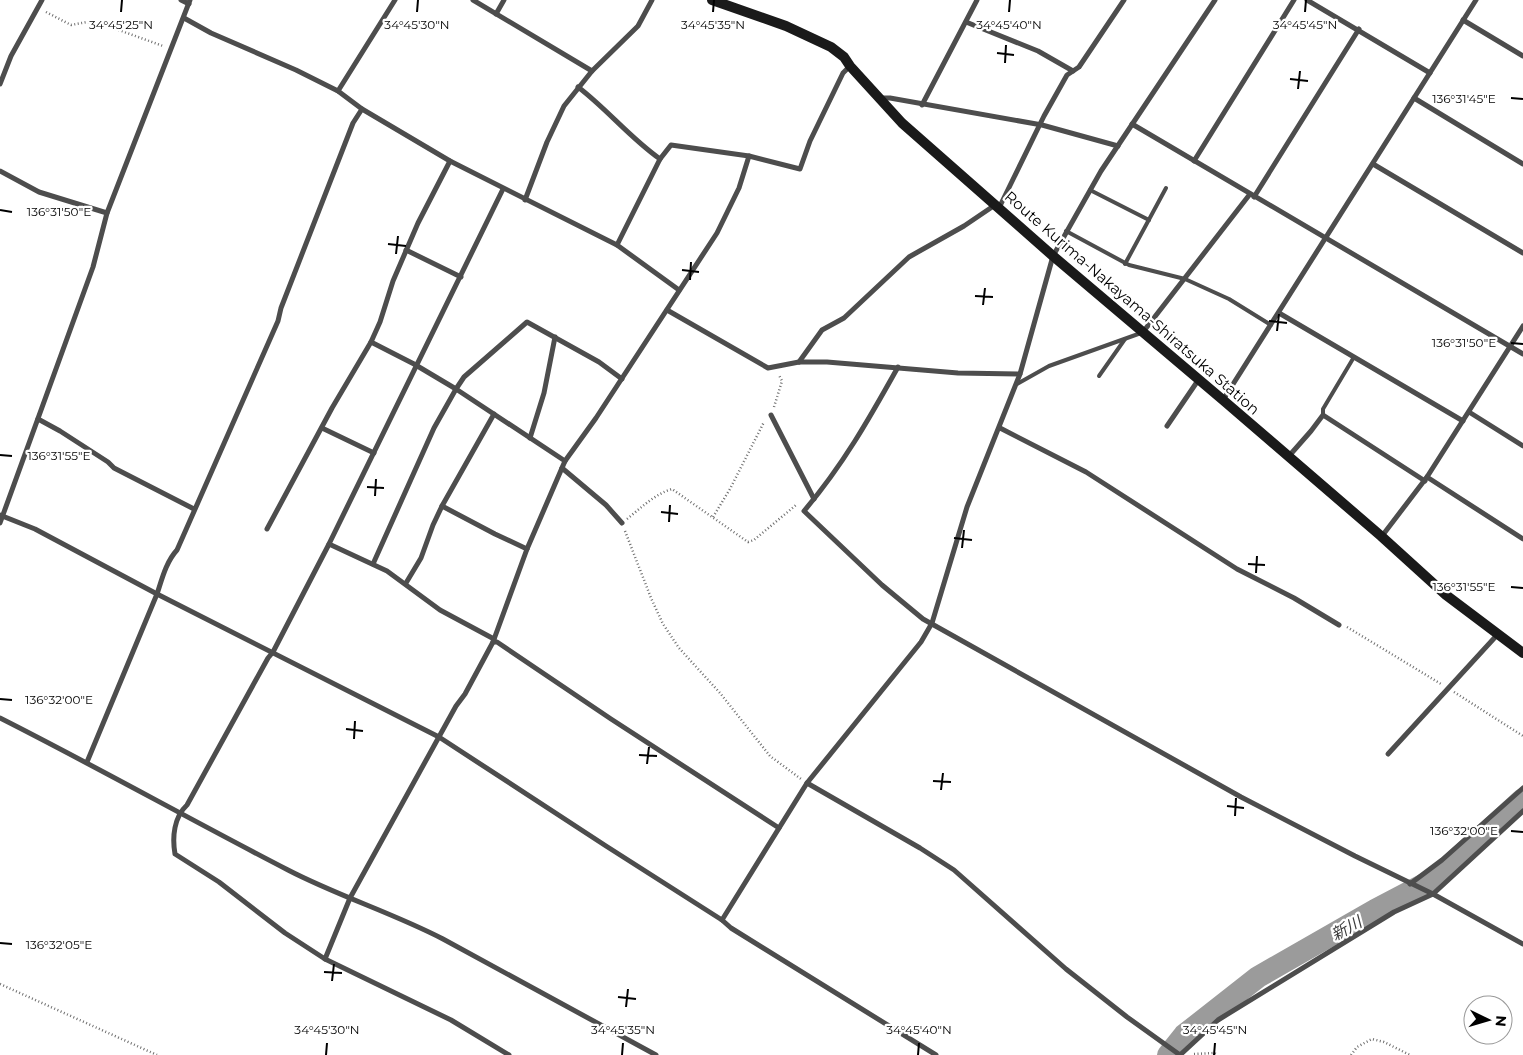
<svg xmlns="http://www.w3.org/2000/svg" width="1523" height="1055" font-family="Montserrat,'Noto Sans JP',sans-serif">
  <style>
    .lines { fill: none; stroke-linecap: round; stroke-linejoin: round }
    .river { stroke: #9b9b9b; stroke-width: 22 }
    .path { stroke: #6f6f6f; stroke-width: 2.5; stroke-dasharray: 1 2.5; stroke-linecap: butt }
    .lane { stroke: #4d4d4d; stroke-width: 4 }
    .street { stroke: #4d4d4d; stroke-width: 5 }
    .secondary { stroke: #1a1a1a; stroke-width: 10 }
    .ticks { fill: none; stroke: #000; stroke-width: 2 }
    .labels { text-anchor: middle; stroke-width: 4.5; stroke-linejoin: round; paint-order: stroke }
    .street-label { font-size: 15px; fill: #000; stroke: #fff }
    .water-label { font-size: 16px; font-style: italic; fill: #3c3c3c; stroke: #fff }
    .ticks-label { font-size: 12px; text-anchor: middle; fill: #000; stroke: #fff; stroke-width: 4.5; stroke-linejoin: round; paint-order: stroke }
  </style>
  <rect width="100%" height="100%" fill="#fff"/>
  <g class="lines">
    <path class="river" d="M1168,1055l16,-20 74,-58 117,-67 61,-32 87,-79"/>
    <g class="path">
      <path d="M46,12l25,13 16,-3 18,3 58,21"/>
      <path d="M774,407l8,-26 -3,-6"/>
      <path d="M713,517l17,-28 34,-67"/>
      <path d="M627,519c15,-12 28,-25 45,-30l76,53 6,-2 42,-35 1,1"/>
      <path d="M625,531l26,67 12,26 16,24 41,45 50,63 31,23"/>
      <path d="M1347,627l94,57"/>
      <path d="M1454,692l69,44"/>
      <path d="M0,984l157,71"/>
      <path d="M1194,1054l20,-1 4,2"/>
      <path d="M1351,1055l6,-8 15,-8 12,3 26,13"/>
    </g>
    <g class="lane">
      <path d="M1090,190l59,30"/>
      <path d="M1066,231l63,34 56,14 44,20 42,26"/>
      <path d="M1125,264l41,-76"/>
      <path d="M1099,376l26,-37"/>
      <path d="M1017,384l32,-18 92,-33"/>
      <path d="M1323,415v-6l31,-52"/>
    </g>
    <g class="street">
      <path d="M181,0l8,4"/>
      <path d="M473,0l119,71"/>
      <path d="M1307,0l123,73"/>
      <path d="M496,14l8,-14"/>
      <path d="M184,18l27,15 85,37 42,21 24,18 88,52 167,84 62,45"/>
      <path d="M1463,20l60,36"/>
      <path d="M966,22l72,29 35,20"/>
      <path d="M0,84l11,-28 31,-56"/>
      <path d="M578,87c29,22 52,51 82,72"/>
      <path d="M338,91l57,-91"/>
      <path d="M881,98h9l152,27 76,21"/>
      <path d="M1414,98l109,66"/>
      <path d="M922,105l55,-105"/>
      <path d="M1132,124l391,230"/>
      <path d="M1194,161l100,-161"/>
      <path d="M1373,164l150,89"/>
      <path d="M0,171l39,21 68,21"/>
      <path d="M503,189l-175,357 -55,106 -5,6 -81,147c-13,12 -15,32 -12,49l44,28 66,51 40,26 126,61 58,35"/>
      <path d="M1254,197l105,-168"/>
      <path d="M525,200l22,-58 17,-36 28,-35 46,-45 14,-26"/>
      <path d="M999,208l45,-92 23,-41 12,-8 45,-67"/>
      <path d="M617,245l43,-86 11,-14 78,11 51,13 10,-28 33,-68 7,-7"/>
      <path d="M406,250l55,27"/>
      <path d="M667,310l101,58 31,-6h28l131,11 62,1"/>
      <path d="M1279,313l184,108"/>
      <path d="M1143,332l107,-138"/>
      <path d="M371,342l43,22 42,25 8,-12 63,-55 72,40 23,17"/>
      <path d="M799,362l23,-32 22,-12 65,-61 55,-31 31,-21"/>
      <path d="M898,367c-29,52 -55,98 -94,144l78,74 41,34 318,178 114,59 78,38 90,50"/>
      <path d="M1223,400l253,-400"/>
      <path d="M1469,412l54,34"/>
      <path d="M771,415l43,84"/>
      <path d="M38,419l22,12 48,31 6,6 80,41"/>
      <path d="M1167,426l32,-47"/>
      <path d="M322,428l52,25"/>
      <path d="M1000,428l86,44 151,97 57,29 45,27"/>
      <path d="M530,438l14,-45 11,-56"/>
      <path d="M1289,456l22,-25 12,-16 102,66"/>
      <path d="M562,468l44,37 16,18"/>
      <path d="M1427,477l96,62"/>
      <path d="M442,506l53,28 32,15"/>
      <path d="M0,515l35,14 122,65 282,143 167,109 116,74 9,8 205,127"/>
      <path d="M0,523l93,-256 14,-54 83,-213"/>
      <path d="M267,529l65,-121 39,-66 9,-20 13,-41 25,-58 32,-62"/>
      <path d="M1382,536l45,-59 96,-151"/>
      <path d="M329,544l58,27 53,39 54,29"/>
      <path d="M373,564l61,-136 22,-39 109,72"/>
      <path d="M406,583l15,-25 12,-33 9,-19 52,-92"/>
      <path d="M493,642h4l114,77 168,109"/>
      <path d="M0,718c97,49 191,102 288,152 50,26 105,43 155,69l213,116"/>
      <path d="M1388,754l110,-120"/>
      <path d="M87,762l70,-168c5,-15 9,-32 20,-44l101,-229 3,-13 72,-185 9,-14"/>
      <path d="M807,783l113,65 34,22 112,99 61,48 53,38"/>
      <path d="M1410,884l32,-24 81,-72"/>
      <path d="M722,920l85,-137 114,-141 11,-19 35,-116 53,-133 33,-118 48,-85 114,-171"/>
      <path d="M325,959l25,-61 106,-192 9,-12 28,-52 34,-93 38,-88 31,-43 121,-185 22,-45 10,-32"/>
      <path d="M1180,1055l38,-35 176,-108 39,-18 90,-83"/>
    </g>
    <path class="secondary" d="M712,0l74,26 45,21 13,10 6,9 52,57 151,133 170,144 158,136 65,59 77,58"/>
  </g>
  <path class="ticks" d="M121,12l1,-12M417,12l1,-12M713,12l1,-12M1009,12l1,-12M1305,12l1,-12M997,53l17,2M1005,63l1,-18M1290,79l18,2M1298,89l2,-18M1511,98l12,1M0,210l12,2M388,244l18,2M396,254l2,-18M682,270l17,2M690,280l1,-18M975,296l18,1M983,305l2,-17M1269,321l18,2M1277,331l2,-17M1511,343l12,1M0,455l12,1M367,487l17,1M375,496l1,-17M661,512l17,2M669,522l1,-17M954,538l18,2M962,548l2,-18M1248,564l17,1M1256,573l1,-17M1511,587l12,1M0,699l12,1M346,729l17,2M354,739l1,-18M639,755l18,1M647,764l2,-17M933,781l18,1M941,790l2,-17M1227,806l17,2M1235,816l1,-18M1511,831l12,1M0,943l12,1M324,972l18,1M332,981l2,-17M618,997l18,2M626,1007l2,-18M326,1055l1,-12M622,1055l1,-12M918,1055l1,-12M1214,1055l1,-12"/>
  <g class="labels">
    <g class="street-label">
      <text transform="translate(1132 303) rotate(41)" y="5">Route Kurima-Nakayama-Shiratsuka Station</text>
    </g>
    <g class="water-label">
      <text transform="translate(1346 928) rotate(-29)" y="6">新川</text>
    </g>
  </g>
  <g class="ticks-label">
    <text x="121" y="29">34°45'25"N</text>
    <text x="417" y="29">34°45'30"N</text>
    <text x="713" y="29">34°45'35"N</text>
    <text x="1009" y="29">34°45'40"N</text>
    <text x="1305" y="29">34°45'45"N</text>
    <text x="1464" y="103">136°31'45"E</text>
    <text x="59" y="216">136°31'50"E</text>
    <text x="1464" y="347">136°31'50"E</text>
    <text x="59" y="460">136°31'55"E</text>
    <text x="1464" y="591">136°31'55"E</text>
    <text x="59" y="704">136°32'00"E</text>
    <text x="1464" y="835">136°32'00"E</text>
    <text x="59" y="949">136°32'05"E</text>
    <text x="327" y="1034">34°45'30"N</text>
    <text x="623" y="1034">34°45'35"N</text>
    <text x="919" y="1034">34°45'40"N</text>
    <text x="1215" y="1034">34°45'45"N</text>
  </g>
  <g transform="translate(1488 1020) rotate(95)"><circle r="24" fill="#ffffff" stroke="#999999"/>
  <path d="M0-4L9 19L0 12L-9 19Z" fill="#000000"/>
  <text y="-8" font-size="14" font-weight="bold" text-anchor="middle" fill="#000000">N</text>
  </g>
</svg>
